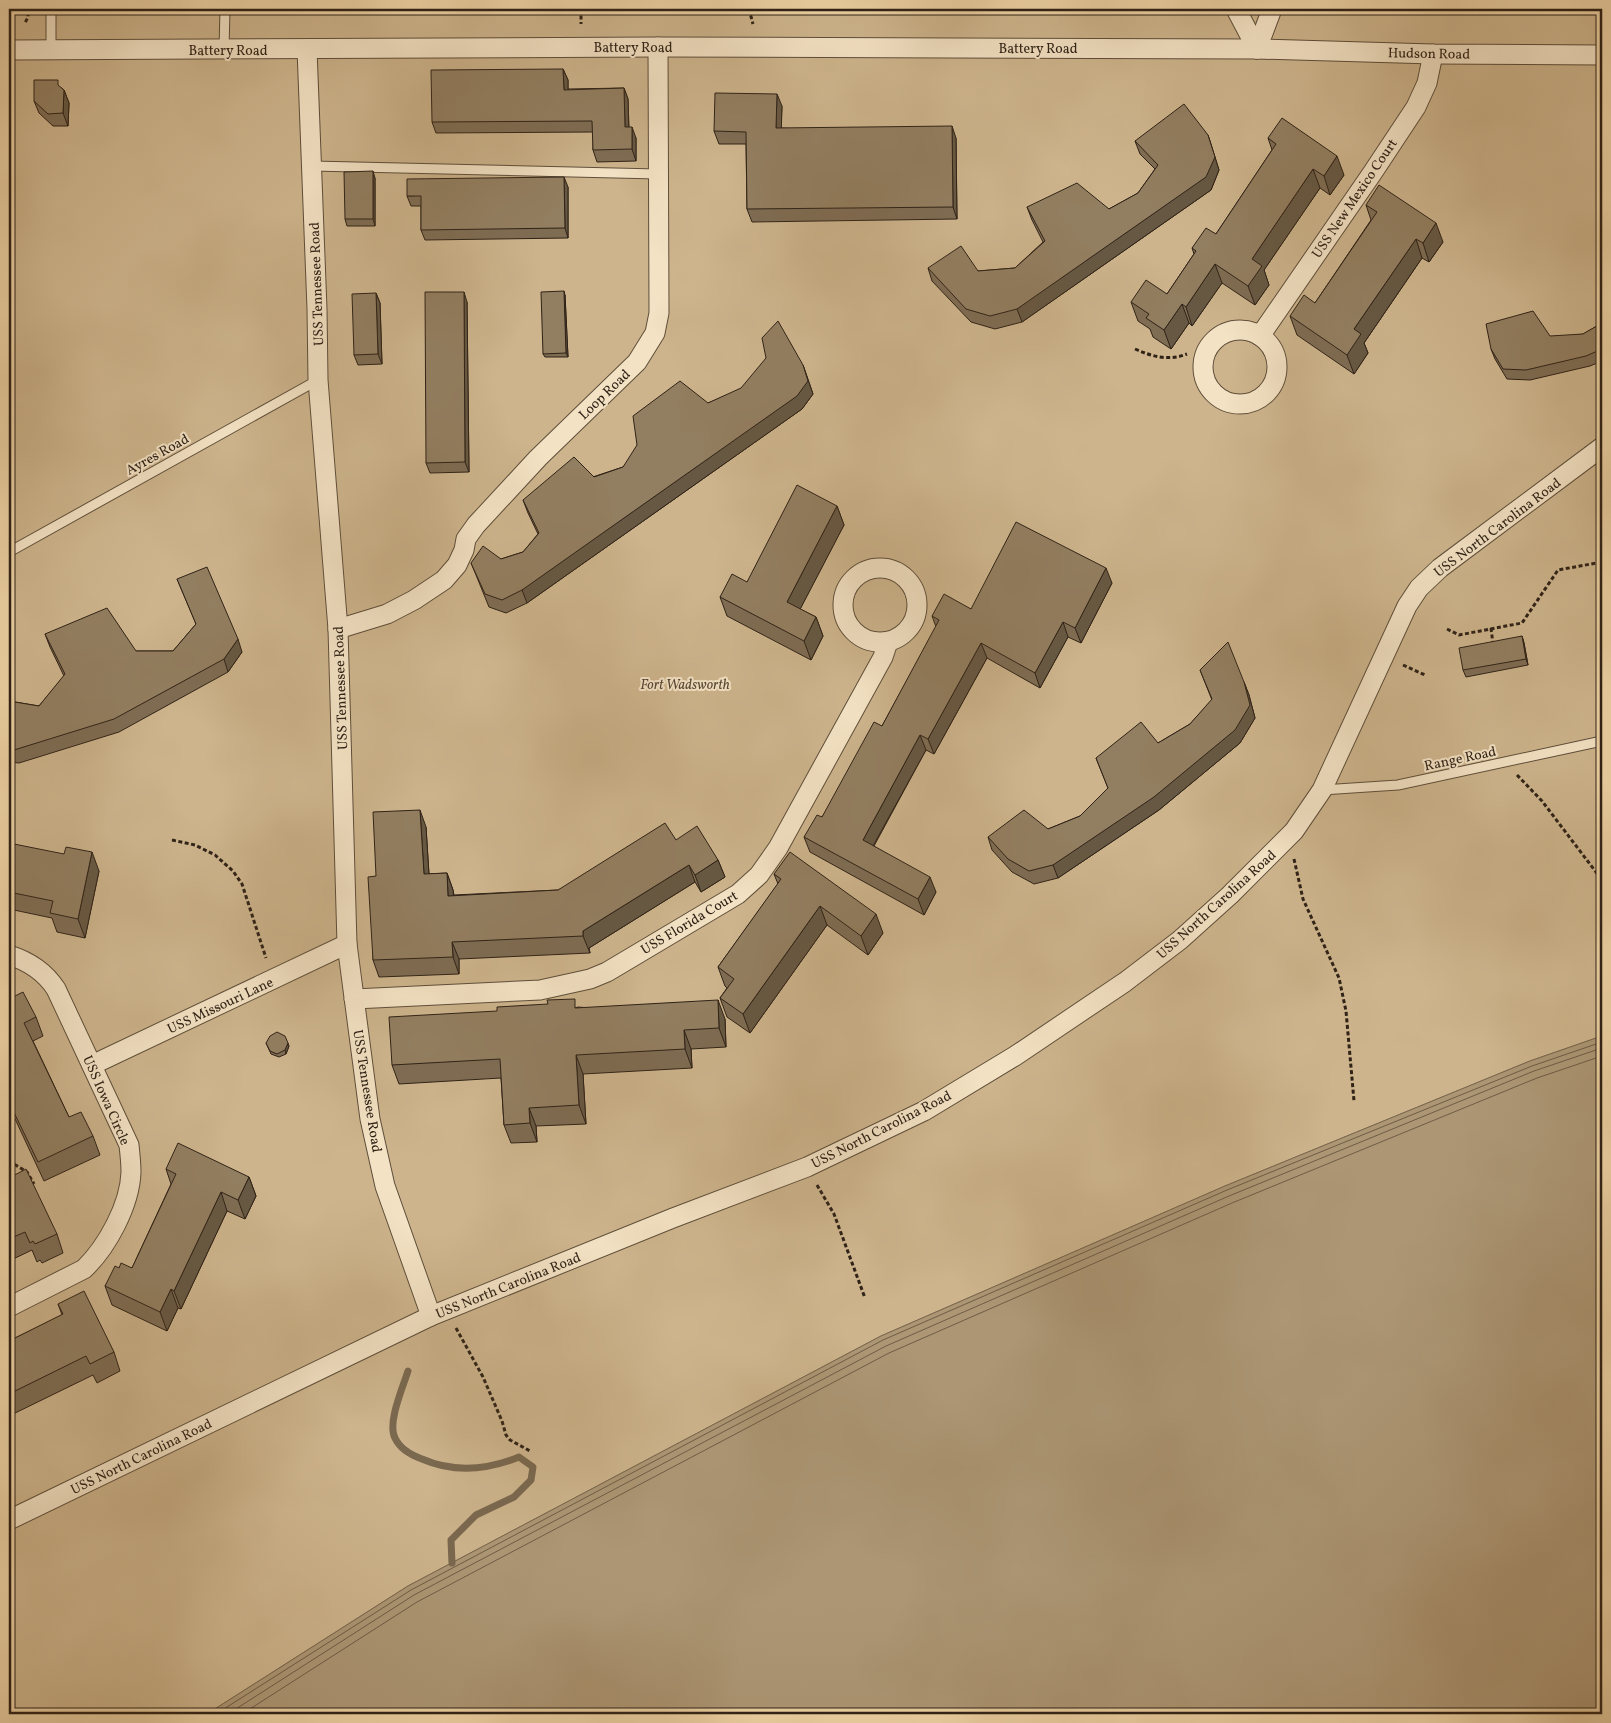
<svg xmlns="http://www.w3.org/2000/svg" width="1611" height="1723" font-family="Vollkorn,serif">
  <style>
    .green { fill: #cdb48c; stroke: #7e6b52 }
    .water { fill: #ac9674; stroke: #7a684f }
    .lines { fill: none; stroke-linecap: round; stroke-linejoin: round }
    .shore { stroke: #6e5c46; stroke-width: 1 }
    .stream { stroke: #7a684f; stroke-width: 7 }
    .lane-casing { stroke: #5e4e3a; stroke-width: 11 }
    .street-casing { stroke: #5e4e3a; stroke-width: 21 }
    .path { stroke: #2f2217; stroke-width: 3; stroke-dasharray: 4 2.5; stroke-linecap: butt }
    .lane { stroke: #f3e2c4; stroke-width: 9 }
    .street { stroke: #f3e2c4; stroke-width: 19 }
    .wall { fill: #7e6c53; stroke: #2f2217 }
    .shaded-wall { fill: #665843; stroke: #2f2217 }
    .building { fill: #927e60; stroke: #2f2217 }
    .labels { text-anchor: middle; stroke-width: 4; stroke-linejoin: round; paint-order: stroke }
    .street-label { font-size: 14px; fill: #2f2217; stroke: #f3e2c4 }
    .park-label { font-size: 14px; font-style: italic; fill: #564634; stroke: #f3e2c4 }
  </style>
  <rect width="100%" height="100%" fill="#edd2a4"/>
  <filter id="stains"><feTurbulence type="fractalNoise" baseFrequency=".004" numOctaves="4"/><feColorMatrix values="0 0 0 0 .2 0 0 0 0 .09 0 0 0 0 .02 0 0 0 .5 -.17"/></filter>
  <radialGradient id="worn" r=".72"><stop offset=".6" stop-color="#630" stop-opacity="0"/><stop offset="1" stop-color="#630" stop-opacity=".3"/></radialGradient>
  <path class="green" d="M9,9h1593v1027l-72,25 -305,125 -344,150 -473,250 -201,128h-198z"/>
  <path class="water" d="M1602,1036v678h-1395l201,-128 473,-250 344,-150 305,-125z"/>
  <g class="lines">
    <g class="shore">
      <path d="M216,1714l195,-124 472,-250 344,-150 305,-124 70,-24"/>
      <path d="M228,1714l186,-119 472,-249 343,-150 305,-125 68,-23"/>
      <path d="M242,1714l175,-112 472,-249 343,-150 305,-125 65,-22"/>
    </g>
    <path class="stream" d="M408,1371c-5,16 -21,52 -13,67 5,11 16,17 27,21 32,14 65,11 97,-2l14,10 -2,13 -17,17 -38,18 -25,25 1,23"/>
    <g class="lane-casing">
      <g id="lane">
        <path d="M51,9v41"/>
        <path d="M224,50l1,-41"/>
        <path d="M312,166l346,8"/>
        <path d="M9,173v-123"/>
        <path d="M9,552l309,-172"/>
        <path d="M1322,790l76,-5 204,-44"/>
      </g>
    </g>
    <g class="street-casing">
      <g id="street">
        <path d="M1236,9l21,40"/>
        <path d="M307,49l10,260 1,71 20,249 9,315 23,175 15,67 46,130"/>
        <path d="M1257,49l15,-40"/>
        <path d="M9,50l649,-3 599,2 176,5 169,1"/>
        <circle cx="1240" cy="367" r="37"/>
        <path d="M1260,336l113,-164 43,-65 11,-24 6,-29"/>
        <circle cx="880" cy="605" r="37"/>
        <path d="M338,629l49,-15 27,-14 30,-20 13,-15 7,-15 2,-11 10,-14 62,-67 99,-96 18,-29 4,-20 -1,-266"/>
        <path d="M9,955c19,6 36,17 47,34l73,156c1,9 2,18 2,27 -1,33 -24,75 -47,97l-75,38"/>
        <path d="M354,999l186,-9 50,-11 17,-7 131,-78 21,-19 19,-27 105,-191 5,-15"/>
        <path d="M92,1065l255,-121"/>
        <path d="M9,1520l422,-204 242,-98 134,-51 117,-56 91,-55 110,-74 55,-42 50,-45 64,-64 28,-41 85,-184 12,-18 21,-20 162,-121"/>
      </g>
    </g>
    <g class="path">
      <path d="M22,9l6,4v4l-3,6"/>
      <path d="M581,9v15"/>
      <path d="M749,9l4,15"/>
      <path d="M1135,349c18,8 34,12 52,5"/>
      <path d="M1491,628l2,16"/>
      <path d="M1447,629l12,6 63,-12 36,-53 44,-8"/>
      <path d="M1403,665l22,10"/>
      <path d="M1517,775l25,26 60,79"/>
      <path d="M172,840l23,5 20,10 18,16 9,13 24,74"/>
      <path d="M1294,859l9,40 36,79 7,33 8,90"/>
      <path d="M9,1161l18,11 7,12"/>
      <path d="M817,1185l17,29 31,84"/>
      <path d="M456,1328l27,49 19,44 4,14 4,5 20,11"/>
    </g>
    <use href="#lane" class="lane"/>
    <use href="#street" class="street"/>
  </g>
  <g class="wall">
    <path d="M563,69l5,11v9l56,-1 4,11 1,28 7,11v23l-39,1 -4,-12v-18l-157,1 -4,-11z"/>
    <path d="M62,88l2,2 5,13 -1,23h-15l-14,-13 -5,-12z"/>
    <path d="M782,106l-1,22 175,10 1,81 -205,3 -5,-13 -1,-65h-27l-5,-13z"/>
    <path d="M1208,135l11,35 -8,20 -189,132 -27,7 -24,-7 -39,-41 -4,-13 50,3 37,-3 28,-26 -11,-22 -5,-13 82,2 29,-16 17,-24 -15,-15 -5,-13z"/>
    <path d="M1268,138l76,37 -14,20 -10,-7 -56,82 5,15 -14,20 -33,-22 -30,43 -3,-3 -18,26 -18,-12 -3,-8 -12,-8 -7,-19 36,-8 27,-40 -2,-6 24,-14 56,-84z"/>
    <path d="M375,178v48h-28l-2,-7z"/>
    <path d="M568,187v51l-143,2 -4,-10v-24h-10l-4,-10z"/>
    <path d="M1366,205l77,37 -14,20 -7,-4 -58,85 4,10 -14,21 -57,-39 -7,-19 25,-13 56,-83z"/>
    <path d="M376,293l4,10 2,61 -24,1 -4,-10z"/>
    <path d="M565,295l3,62h-23l-2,-3z"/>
    <path d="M467,302l2,170 -39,1 -4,-10z"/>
    <path d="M1602,323v38l-12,5 -60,14 -23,-1 -12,-20 -4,-10 92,-15z"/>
    <path d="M803,365l10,29 -11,15 -275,194 -21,10 -17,-6 -13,-32 -5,-12 30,-4 22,-7 15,-18 -10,-21 -5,-13 100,-33 85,-64z"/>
    <path d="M837,506l7,19 -44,84 16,8 7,19 -12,24 -84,-44 -7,-19 27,-15z"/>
    <path d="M177,579l65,73 -14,20 -109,60 -100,31 -10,-1v-61l30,5 25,-30 -14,-29 -5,-13 91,17h37l23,-27z"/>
    <path d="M1112,583l-31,60 -13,-6 -28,51 -53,-30 -53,96 -8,-4 -52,96 62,46 -12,23 -114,-63 -6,-15 18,-20 60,-91 54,-99 -4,-11z"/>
    <path d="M1522,636l2,7 4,22 -62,12 -3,-7z"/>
    <path d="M1200,670l44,12 5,13 6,23 -15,25 -81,67 -101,68 -24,6 -22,-12 -20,-22 -4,-13 60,-8 32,-13 28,-28 -12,-30 62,-15 32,-19 22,-24z"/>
    <path d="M426,827l3,47 18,-1 6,17 1,5 104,-5 118,-50 42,20 7,17 -24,15 -6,-10 -106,66 1,5 -131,6v15l-80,3 -6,-17 3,-84z"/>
    <path d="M9,843l90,28 -14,67 -28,-6 -5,-14 -43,-9z"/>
    <path d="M774,874l109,59 -15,22 -41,-30 -77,108 -23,-16 -7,-19 7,-10 -2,-2 -7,-19 60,-83z"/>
    <path d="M9,999l27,18 7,19 -10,5 36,76 24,19 7,19 -56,26 -35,-75z"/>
    <path d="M578,1007l147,12 1,28 -35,2 1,19 -109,6 3,50 -50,2 1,16 -26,1 -7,-18 -3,-47 -102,6 -7,-19z"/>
    <path d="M266,1043l23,3 -3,8 -7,3 -8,-3z"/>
    <path d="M166,1169l83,8 7,19 -11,23 -18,-8 -46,98 -3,-1 -11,23 -55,-26 -7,-19 14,-18h13l39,-84z"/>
    <path d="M9,1178l48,56 6,19 -21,10 -2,-3 -3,2 -5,-12 -23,11z"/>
    <path d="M58,1304l56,48 6,19 -23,12 -4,-8 -84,41v-75l53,-26z"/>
  </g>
  <g class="shaded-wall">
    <path d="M563,69l5,11v21l-4,-11z"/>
    <path d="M624,88l4,11 1,40 -4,-12z"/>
    <path d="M64,90l5,13 -1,23 -5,-13z"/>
    <path d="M777,94l5,12 -1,34 -5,-12z"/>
    <path d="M952,126l4,12 1,81 -4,-12z"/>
    <path d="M632,127l4,11v23l-4,-12z"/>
    <path d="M1208,135l11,35 -8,20 -189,132 -5,-13z"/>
    <path d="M1337,156l7,19 -14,20 -6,-19z"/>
    <path d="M1313,169l7,19 -56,82 5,15 -14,20 -7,-19 4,-27z"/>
    <path d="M373,171l2,7v48l-2,-7z"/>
    <path d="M564,177l4,10v51l-3,-10z"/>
    <path d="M1436,223l7,19 -14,20 -6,-19z"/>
    <path d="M1416,239l6,19 -58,85 4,10 -14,21 -7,-19 7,-26z"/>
    <path d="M1215,264l7,19 -30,43 -6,-19z"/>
    <path d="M564,291l1,4 3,62 -2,-4z"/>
    <path d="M464,292l3,10 2,170 -4,-10z"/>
    <path d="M376,293l4,10 2,61 -4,-10z"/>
    <path d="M1182,304l7,19 -18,26 -7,-19z"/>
    <path d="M803,365l10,29 -11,15 -275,194 -5,-13z"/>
    <path d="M837,506l7,19 -50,96 -7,-19z"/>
    <path d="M1106,568l6,15 -31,60 -6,-15z"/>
    <path d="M816,617l7,19 -12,24 -7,-19z"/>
    <path d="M1063,622l5,15 -28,51 -5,-15z"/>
    <path d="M1522,636l2,7 4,22 -2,-6z"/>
    <path d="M238,639l4,13 -14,20 -4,-13z"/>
    <path d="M981,643l6,15 -53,96 -6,-15z"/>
    <path d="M1244,682l5,13 6,23 -15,25 -81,67 -101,68 -5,-13z"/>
    <path d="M920,735l6,15 -58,105 -5,-15z"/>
    <path d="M420,810l6,17 4,64 -6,-17z"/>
    <path d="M92,852l7,19 -14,67 -7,-19z"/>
    <path d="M718,860l7,17 -24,15 -6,-17z"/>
    <path d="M689,865l6,17 -106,66 1,5 -7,-17v-5z"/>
    <path d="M447,873l6,17 2,23 -7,-17z"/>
    <path d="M930,877l6,15 -12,23 -6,-16z"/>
    <path d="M820,906l7,19 -77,108 -7,-19z"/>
    <path d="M876,914l7,19 -15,22 -7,-19z"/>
    <path d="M452,942l7,17v15l-6,-17z"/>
    <path d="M718,1000l7,19 1,28 -7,-19z"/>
    <path d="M684,1030l7,19 1,19 -7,-19z"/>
    <path d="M288,1043l1,3 -3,8 -1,-4z"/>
    <path d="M576,1055l7,19 3,50 -7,-19z"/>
    <path d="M529,1108l7,18 1,16 -7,-19z"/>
    <path d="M249,1177l7,19 -11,23 -7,-19z"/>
    <path d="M221,1192l6,19 -46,98 -7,-18z"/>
    <path d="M171,1289l7,19 -11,23 -7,-19z"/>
  </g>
  <g class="building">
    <path d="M563,69l1,21 60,-2 1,39h7v22l-39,1 -1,-29 -160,1 -1,-52z"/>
    <path d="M34,80h24v5l6,5 -1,23 -15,1 -14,-13z"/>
    <path d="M715,93l62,1 -1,34 176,-2 1,81 -206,2 -1,-77 -32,-1z"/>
    <path d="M1184,104l24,31 7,22 -9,20 -189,132 -27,7 -24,-7 -38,-41 33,-22 17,25 37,-3 30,-27 -18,-34 50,-24 32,26 29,-16 20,-28 -23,-24z"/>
    <path d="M1282,118l55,38 -13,20 -11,-7 -61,90 10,7 -14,20 -33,-22 -29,43 -4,-3 -18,26 -18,-12 3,-4 -18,-12 15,-22 21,14 29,-43 -4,-3 14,-20 10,6 60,-90 -8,-6z"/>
    <path d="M373,171v48h-28l-1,-47z"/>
    <path d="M564,177l1,51 -144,2v-34h-14v-17z"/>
    <path d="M1379,185l57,38 -13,20 -7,-4 -62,90 7,5 -14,21 -57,-39 14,-21 11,8 62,-91 -11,-7z"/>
    <path d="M564,291l2,62 -23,1 -2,-62z"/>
    <path d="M425,292h39l1,170 -39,1z"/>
    <path d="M376,293l2,61 -24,1 -2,-61z"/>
    <path d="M1533,311l17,25 33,-2 19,-11v26l-16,7 -60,14 -23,-1 -12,-20 -5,-25z"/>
    <path d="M778,321l25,44 5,16 -11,15 -275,194 -20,10 -17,-6 -14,-31 12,-17 18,13 22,-7 16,-19 -16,-33 51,-43 20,20 29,-10 14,-22 -4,-29 47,-35 28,22 33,-15 25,-30 -4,-20z"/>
    <path d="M797,485l40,21 -50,96 29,15 -12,24 -84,-44 12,-23 15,8z"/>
    <path d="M1016,522l90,46 -31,60 -12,-6 -28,51 -54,-30 -53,96 -8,-4 -57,105 67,37 -12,22 -114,-62 13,-22 5,2 52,-95 8,4 57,-106 -7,-4 12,-22 27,15z"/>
    <path d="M207,567l31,72 -14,20 -110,60 -100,31 -5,-1v-48l30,5 26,-32 -20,-40 62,-26 29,43h37l23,-27 -19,-45z"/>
    <path d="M1522,636l4,23 -63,11 -4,-22z"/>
    <path d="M1228,642l16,40 6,23 -15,25 -81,67 -101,68 -24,6 -21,-12 -20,-22 36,-27 24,19 32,-13 28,-28 -12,-30 45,-36 17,21 32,-19 22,-25 -12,-29z"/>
    <path d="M420,810l4,64 23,-1 1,23 110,-6 107,-67 11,17 21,-14 21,34 -23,15 -6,-10 -106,66v5l-131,6 1,15 -80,3 -5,-83 8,-1 -3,-64z"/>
    <path d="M9,843l55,11 2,-7 26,5 -14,67 -28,-6 3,-12 -44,-9z"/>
    <path d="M790,852l86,62 -15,22 -41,-30 -77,108 -23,-16 14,-19 -16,-12 63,-88 -7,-5z"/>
    <path d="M23,992l13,25 -12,6 45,94 12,-5 12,24 -55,26 -29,-60v-103z"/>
    <path d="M575,999v9l143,-8 1,28 -35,2 1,19 -109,6 3,50 -50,3 1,15 -26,2 -4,-66 -108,6 -3,-48 108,-6v-4l51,-3 -1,-4z"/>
    <path d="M277,1032l8,4 3,7 -3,7 -8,4 -7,-3 -4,-8 4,-7z"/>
    <path d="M178,1143l71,34 -11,23 -17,-8 -47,99 -3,-2 -11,23 -55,-26 10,-20 4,2 2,-5 11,5 44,-94 -10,-5z"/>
    <path d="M26,1169l31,65 -22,10 -2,-3 -3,2 -5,-11 -16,7v-61z"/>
    <path d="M84,1291l30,61 -24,12 -4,-8 -77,38v-53l54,-27 -5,-10z"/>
  </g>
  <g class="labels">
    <g class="street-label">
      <text x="633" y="52">Battery Road</text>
      <text x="1038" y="53">Battery Road</text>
      <text x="228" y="55">Battery Road</text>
      <text transform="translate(1429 53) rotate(1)" y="5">Hudson Road</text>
      <text transform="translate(1354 198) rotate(-56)" y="5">USS New Mexico Court</text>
      <text transform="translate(316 284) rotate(-92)" y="5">USS Tennessee Road</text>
      <text transform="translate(604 394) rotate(-44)" y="5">Loop Road</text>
      <text transform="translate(157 454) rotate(-29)" y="5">Ayres Road</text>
      <text transform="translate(1497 527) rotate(-37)" y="5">USS North Carolina Road</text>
      <text transform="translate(340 688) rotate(-92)" y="5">USS Tennessee Road</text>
      <text transform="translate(1460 758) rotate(-12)" y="5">Range Road</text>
      <text transform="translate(1216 904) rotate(-42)" y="5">USS North Carolina Road</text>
      <text transform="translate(689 922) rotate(-31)" y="5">USS Florida Court</text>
      <text transform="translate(220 1005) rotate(-25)" y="5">USS Missouri Lane</text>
      <text transform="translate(368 1091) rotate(81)" y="5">USS Tennessee Road</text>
      <text transform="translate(107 1100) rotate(66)" y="5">USS Iowa Circle</text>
      <text transform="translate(881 1129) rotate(-27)" y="5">USS North Carolina Road</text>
      <text transform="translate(508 1285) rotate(-22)" y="5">USS North Carolina Road</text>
      <text transform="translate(141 1456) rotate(-26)" y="5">USS North Carolina Road</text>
    </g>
    <g class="park-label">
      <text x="685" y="689">Fort Wadsworth</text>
    </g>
  </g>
  <rect width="1611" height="1723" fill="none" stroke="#edd2a4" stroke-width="30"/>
  <rect x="10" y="10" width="1591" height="1703" fill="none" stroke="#2f2217" stroke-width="2.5"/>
  <rect x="15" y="15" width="1581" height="1693" fill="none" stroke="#2f2217"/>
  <rect width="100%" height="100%" filter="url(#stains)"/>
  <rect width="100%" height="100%" fill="url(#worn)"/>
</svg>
